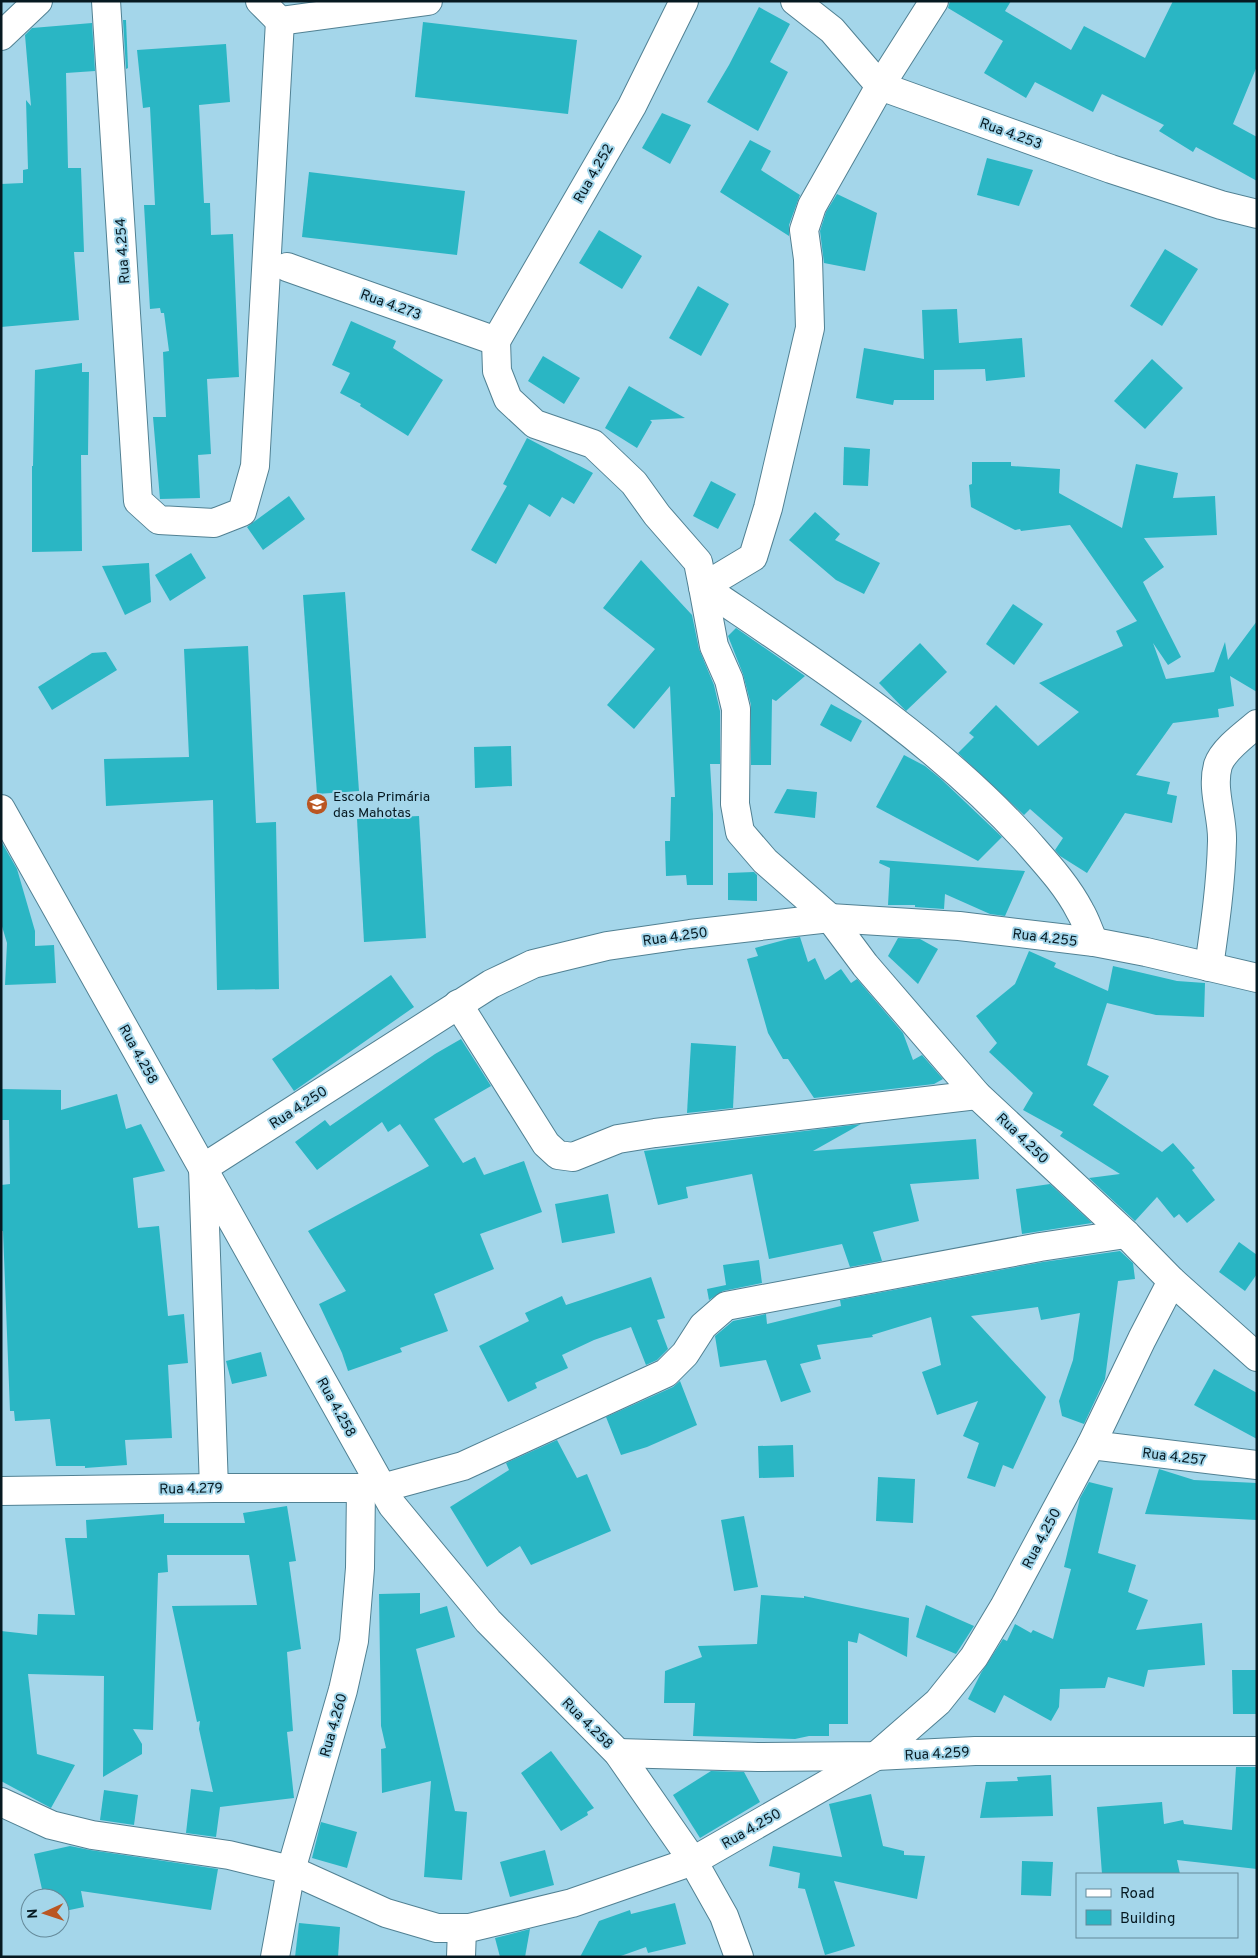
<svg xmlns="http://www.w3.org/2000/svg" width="1258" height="1958" font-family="Overpass,sans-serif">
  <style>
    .building { fill: #2ab6c4 }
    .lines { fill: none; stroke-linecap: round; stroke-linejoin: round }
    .street-casing { stroke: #518193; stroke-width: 30 }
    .street { stroke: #fff; stroke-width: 28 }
    .labels { text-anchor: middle; stroke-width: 4; stroke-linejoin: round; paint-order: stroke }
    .street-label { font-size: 14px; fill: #061921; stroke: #a4d6ea }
    .poi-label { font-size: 14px; fill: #061921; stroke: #a4d6ea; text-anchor: start }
  </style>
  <rect width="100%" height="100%" fill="#a4d6ea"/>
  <g class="building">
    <path d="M950,1h61l-6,10 66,39 13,-24 61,32 28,-57h84v65l-24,58 24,13v44l-61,-34 -3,5 -34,-21 5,-6 -62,-31 -9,18 -58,-30 -9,16 -42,-25 19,-32 -55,-33z"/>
    <path d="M759,7l31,17 -20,38 18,10 -30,59 -51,-29 22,-37z"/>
    <path d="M123,20h3l2,48 -2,1z"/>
    <path d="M423,22l154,18 -9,74 -153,-17z"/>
    <path d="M92,23l3,48 -29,2 2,95h13l3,84h-10l5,68 -78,7v-143l22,-1v-13l5,-1 -2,-69 5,6 -6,-71 7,-7z"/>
    <path d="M226,44l4,58 -31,3 5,98h6l1,32 22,-1 6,143 -32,2 4,75 -13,1 2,43 -40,1 -7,-82h13l-3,-65 6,-1 -5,-38h-3l-1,-5 -10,1 -6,-104h11l-5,-98 -7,1 -6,-58z"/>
    <path d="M662,113l29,12 -21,39 -28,-16z"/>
    <path d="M750,140l21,11 -10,19 39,25 -11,30v11l-69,-44z"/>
    <path d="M987,158l46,12 -14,36 -42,-11z"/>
    <path d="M309,172l156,19 -8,64 -155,-18z"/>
    <path d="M837,194l40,19 -12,58 -41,-8 -4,-32 6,-19z"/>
    <path d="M599,230l43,26 -20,33 -43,-26z"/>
    <path d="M1165,249l33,20 -36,57 -32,-20z"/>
    <path d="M698,286l31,18 -28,52 -32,-18z"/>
    <path d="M957,309l2,34 63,-5 3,39 -39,4 -1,-12 -51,1v30h-40l-1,5 -37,-7 8,-50 60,11 -2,-49z"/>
    <path d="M351,321l45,20 -3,7 50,32 -35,56 -48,-30 1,-2 -21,-11 10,-20 -18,-8z"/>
    <path d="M543,356l37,22 -16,26 -36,-23z"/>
    <path d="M1152,359l31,29 -38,41 -31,-28z"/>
    <path d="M82,363v9h7l-1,83h-7l1,96 -50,1v-86h1l2,-96z"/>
    <path d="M629,386l56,32 -35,2 2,2 -15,26 -32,-20z"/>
    <path d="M527,438l66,35 -19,31 -12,-7 -12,20 -21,-13 -33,60 -25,-14 36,-64 -4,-2z"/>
    <path d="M844,447l26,2 -2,37 -25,-1z"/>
    <path d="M972,462h39v4l49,3 -1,24 63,35 14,-64 42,9 -5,25 42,-2 2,39 -73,3 20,29 -21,15 38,75 -13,8 -15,-22 13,36 48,-7 11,-30 3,18 29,-39v71l-27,-16 4,30 -16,3 1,8 -46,6 -37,52 34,7 -3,12 10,2 -5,27 -47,-10 -38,60 -27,-17 -5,-6 8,-12 -33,-29 -6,6 -66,-62 16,-16 -5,-4 27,-28 42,41 41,-34 -40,-29 84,-37 -7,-15 21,-10 -67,-96 -49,6 -1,-2 -5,1 -44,-23 -2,-22 3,-1z"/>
    <path d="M711,481l25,13 -18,35 -25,-13z"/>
    <path d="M289,496l16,23 -42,31 -16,-23z"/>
    <path d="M815,512l25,22 -5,6 45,23 -16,31 -28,-14 -47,-40z"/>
    <path d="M191,553l15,25 -36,23 -15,-26z"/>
    <path d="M641,560l51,55 7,34 15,36 6,26v53h-10l3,50v71h-26l-1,-10 -20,1 -1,-35h5l1,-44h4l-5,-111 -36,43 -27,-24 48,-56 -52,-41z"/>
    <path d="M149,563l2,39 -26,13 -23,-49z"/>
    <path d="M345,592l14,199 -42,3 -14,-199z"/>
    <path d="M1013,604l30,20 -29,41 -28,-21z"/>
    <path d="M736,628l69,48 -29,25 -4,-2 -1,66h-20v-60l-8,-31 -15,-38z"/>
    <path d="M920,643l27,29 -41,39 -27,-28z"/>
    <path d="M248,646l8,177 20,-1 3,167 -62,1 -4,-190 -107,6 -2,-47 85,-2 -5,-108z"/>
    <path d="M106,652l11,18 -65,40 -14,-23 54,-34z"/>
    <path d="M831,704l31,17 -11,21 -31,-17z"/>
    <path d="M511,746l1,40 -37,2 -1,-41z"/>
    <path d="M904,755l21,11 16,13 61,58 -24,24 -102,-54z"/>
    <path d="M787,789l30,3 -2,26 -41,-5z"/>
    <path d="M419,816l7,122 -62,4 -7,-123z"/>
    <path d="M1,841l16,28 18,62v15l19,-1 2,38 -51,2 2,-42 -6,-20z"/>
    <path d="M880,860l67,5 78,6 -20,45 -15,-2 -45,-20 -1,15 -29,-2v-2h-27l2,-37 -11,-5z"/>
    <path d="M754,872l3,3v26l-29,-1v-27z"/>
    <path d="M800,937l8,25 7,-4 10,22 16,-11 10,14 6,-4 46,54 10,27 9,-5 21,24 -9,5 -120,14 -26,-39h-5l-15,-26 -21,-74 11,-3 -3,-8 33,-9z"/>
    <path d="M898,938l22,1 18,10 -20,35 -30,-28z"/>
    <path d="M1029,951l27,12 -2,4 54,24 5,-25 64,15 28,2 -1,34 -48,-2 -49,-12 -20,62 22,11 -16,29 69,47 11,-9 22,25 -3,2 23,30 -28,23 -8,-9 -5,4 -17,-21 -22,24 -46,-43 31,-4 -60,-38 3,-4 -40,-22 10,-17 -44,-41 8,-9 -21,-27 39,-32z"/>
    <path d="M391,975l23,32 -120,84 -22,-32z"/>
    <path d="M461,1039l30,47 -57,33 29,44 12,-6 9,18 40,-14 18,51 -62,22 14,35 -60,25 14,37 -48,17 2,4 -54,19 -6,-18 -23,-49 27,-13 -38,-60 121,-65 -29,-42 -12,8 -6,-10 -65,48 -22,-28 30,-22 5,6 105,-72z"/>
    <path d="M691,1043l45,3 -3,62 -46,5z"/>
    <path d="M1,1089l60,1v20l56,-16 9,35 15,-5 24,47 -32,7 5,50 21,-2 9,90 16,-2 4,49 -20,2 4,73 -47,2 2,25 -42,3v-2h-29l-6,-47 -35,2 -1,-10h-4l-7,-180h-2v-46l9,-1 -1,-64h-8z"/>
    <path d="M861,1124l-48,27 163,-12 3,40 -69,5 9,37 -46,11 9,29 -32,6 -8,-23 -73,15 -17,-85 -66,13 2,11 -30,7 -14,-54z"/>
    <path d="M1050,1184l42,39 -70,11 -6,-45z"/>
    <path d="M608,1194l7,39 -53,10 -7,-39z"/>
    <path d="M1239,1242l18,13v19l-12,17 -26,-19z"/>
    <path d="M1120,1251l13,12 2,16 -17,2 -13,98 -21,45 -22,-8 -3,-15 14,-41 7,-47 -39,7 -3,-13 -67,9 75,81 -33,72 -10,-4 -8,22 -28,-9 12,-35 -16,-7 15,-35 -41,14 -15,-43 19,-7 -10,-48 -59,18 1,2 -56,8 4,14 -21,5 11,28 -30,10 -15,-42 -46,7 -5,-31 18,-15 33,-7 1,10 74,-18 -1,-6 203,-38z"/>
    <path d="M759,1260l3,23 -39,8 -14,9 -2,-11 19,-4 -3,-20z"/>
    <path d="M651,1277l14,41 -8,2 11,29 -11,11 -11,5 -15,-38 -37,13 -32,15 6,13 -33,15 2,5 -29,14 -29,-56 50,-25 -4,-8 37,-17 4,9z"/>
    <path d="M261,1352l6,24 -35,8 -6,-23z"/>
    <path d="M1214,1369l43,24v46l-63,-34z"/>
    <path d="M680,1381l17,44 -50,22 -26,8 -15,-38 67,-30z"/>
    <path d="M557,1440l20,38 10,-4 24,57 -80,34 -11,-19 -33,21 -37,-60 59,-37 -3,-7z"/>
    <path d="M793,1445l1,32 -35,1 -1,-32z"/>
    <path d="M1159,1469l35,11 63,3v37l-112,-6z"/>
    <path d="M878,1477l37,2 -2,44 -37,-2z"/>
    <path d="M1089,1482l24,6 -15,65 38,12 -8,27 20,8 -12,30 66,-7 3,42 -57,5 -4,17 -36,-10 -3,11 -45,1 -1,18 -8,14 -47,-26 -9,18 -27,-14 13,-26 22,-34 4,2 8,-17 16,9 2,-3 20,9 18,-70 -7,-2 16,-69z"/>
    <path d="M287,1506l9,55 -7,1 12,87 -14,3 6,79 -6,1 7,66 -74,9 -4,30 -30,-4 5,-44 22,3 -14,-63 1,-8 -3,1 -25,-116 85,-1 -8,-50h-82l1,17 -10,1 -5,157 -20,-1 9,15v10l-39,23 1,-101 -76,-2 9,80 38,11 -24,43 -50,-27v-150l36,4 1,-21 37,1 -10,-77h22l-1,-18 78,-6v9h81l-2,-10z"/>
    <path d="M744,1516l14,71 -24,4 -13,-71z"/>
    <path d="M420,1593v21l27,-8 8,31 -39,12 39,162 12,1 -5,68 -38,-3 7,-96 -49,12 -1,-44 5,-1 -5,-22 -2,-132z"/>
    <path d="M761,1595l43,3v-2l105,22 -2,39 -48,-24 -2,10 -9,-2v83h-19v12h-20l-14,3 -102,-3 2,-33h-31l1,-32 37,-14 -4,-11 59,-2z"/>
    <path d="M926,1605l48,21 -18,28 -40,-17z"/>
    <path d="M1232,1670h25v44h-24z"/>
    <path d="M551,1751l43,57 -7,4 1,3 -27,16 -40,-58z"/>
    <path d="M1236,1767h21v102l-80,-9 3,14h-78l-5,-67 65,-5 2,22 19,-4 1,4 48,6z"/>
    <path d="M711,1771l33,1 16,30 -60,36 -27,-43z"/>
    <path d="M1051,1775l2,41 -73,2 6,-36 32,-1 -1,-4z"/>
    <path d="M104,1790l34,5 -4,30 -34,-5z"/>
    <path d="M871,1794l12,52 21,5v4l21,1 -8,43 -83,-18 21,65 -30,9 -20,-66 -7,-1 2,-15 -31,-7 4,-20 69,11 -13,-53z"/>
    <path d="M321,1822l36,10 -10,36 -35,-10z"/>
    <path d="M70,1846l20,4 128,19 -7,41 -130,-19 3,16 -24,5v-14h-16l-10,-44z"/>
    <path d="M545,1850l9,35 -44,12 -10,-35z"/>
    <path d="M1022,1861l31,1 -2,34 -30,-1z"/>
    <path d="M675,1903l11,41 -38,9 -2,-6 -28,10h-38l19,-36 31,-11 1,4z"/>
    <path d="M299,1923l41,4 -2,30h-43z"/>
    <path d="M530,1929l-5,28h-25l-5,-19z"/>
  </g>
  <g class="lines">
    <g class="street-casing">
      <g id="street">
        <path d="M106,1l32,500 21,19 55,3 28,-11 13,-46 25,-445"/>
        <path d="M260,1l20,20 148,-20"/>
        <path d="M795,1l37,29 48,56 231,83 110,36 36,9"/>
        <path d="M934,1l-54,85 -68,120 -8,24 4,29 2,69 -42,180 -15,49 -50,30 11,59 15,34 7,29 -1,95 5,28 25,29 65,57 35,47 112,130 149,139 46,47 85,76"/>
        <path d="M1,36l37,-35"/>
        <path d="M287,267l209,74"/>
        <path d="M496,341l1,30 11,28 27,25 58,20 41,39 23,32 41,47 5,25c112,76 230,151 322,252 20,23 41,45 55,72 6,10 9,21 14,31"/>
        <path d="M496,341l136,-235 52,-105"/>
        <path d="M1,809l391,696 96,116 130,132 75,108 31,55 15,41"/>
        <path d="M1209,967c6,-42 12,-84 13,-126 1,-24 -11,-52 -4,-76 5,-15 27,-31 39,-41"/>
        <path d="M458,1004l88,140 12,11 15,2 45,-18 37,-6 322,-38"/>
        <path d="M1091,1445l166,20"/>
        <path d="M214,1488l-11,-320 288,-184 42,-20 74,-18 83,-12 140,-16 129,8 135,16 52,10 111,26"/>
        <path d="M1,1491l213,-3h168l81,-22 203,-93 19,-19 18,-28 23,-20 314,-59 86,-13"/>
        <path d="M618,1753l140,4 118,-1 99,-5h282"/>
        <path d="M1,1802l50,23 41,10 137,20 62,15 95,43 51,15h32l103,-25 121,-42 183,-105 62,-54 36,-45 30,-50 87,-162 51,-106 30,-58"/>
        <path d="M275,1957l16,-87 52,-180 11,-49 6,-73 1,-80"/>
        <path d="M461,1957l1,-29"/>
      </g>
    </g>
    <use href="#street" class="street"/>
  </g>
  <defs>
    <g id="school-disc" transform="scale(1.125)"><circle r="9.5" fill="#ba5622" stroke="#a4d6ea"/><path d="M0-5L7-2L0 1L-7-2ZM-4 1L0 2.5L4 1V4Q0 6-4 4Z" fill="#fff"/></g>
  </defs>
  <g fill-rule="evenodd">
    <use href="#school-disc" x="317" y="804"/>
  </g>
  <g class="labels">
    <g class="street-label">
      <text transform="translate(1011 133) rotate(20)" y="5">Rua 4.253</text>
      <text transform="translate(593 173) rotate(-60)" y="5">Rua 4.252</text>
      <text transform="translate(122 251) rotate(-94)" y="5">Rua 4.254</text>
      <text transform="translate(391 304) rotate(20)" y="5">Rua 4.273</text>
      <text transform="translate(675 936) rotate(-8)" y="5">Rua 4.250</text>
      <text transform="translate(1045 937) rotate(7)" y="5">Rua 4.255</text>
      <text transform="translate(139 1054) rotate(61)" y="5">Rua 4.258</text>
      <text transform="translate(298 1107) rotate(-33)" y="5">Rua 4.250</text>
      <text transform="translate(1023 1138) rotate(44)" y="5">Rua 4.250</text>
      <text transform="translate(337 1407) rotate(61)" y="5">Rua 4.258</text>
      <text transform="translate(1174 1456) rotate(7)" y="5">Rua 4.257</text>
      <text transform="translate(191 1488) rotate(-1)" y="5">Rua 4.279</text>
      <text transform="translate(1041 1538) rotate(-62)" y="5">Rua 4.250</text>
      <text transform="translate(588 1723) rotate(45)" y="5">Rua 4.258</text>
      <text transform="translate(333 1725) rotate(-74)" y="5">Rua 4.260</text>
      <text transform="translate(937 1753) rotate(-3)" y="5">Rua 4.259</text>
      <text transform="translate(751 1828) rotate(-30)" y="5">Rua 4.250</text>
    </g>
    <g class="poi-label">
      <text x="333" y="801">Escola Primária<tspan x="333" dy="16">das Mahotas</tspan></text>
    </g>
  </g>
  <rect width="1258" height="1958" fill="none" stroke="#061921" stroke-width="5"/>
  <rect x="1076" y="1873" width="162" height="65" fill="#a4d6ea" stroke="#658a9a"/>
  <rect x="1086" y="1889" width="25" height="8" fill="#ffffff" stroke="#658a9a"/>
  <text x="1120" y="1898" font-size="15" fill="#061921">Road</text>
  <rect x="1086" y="1910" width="25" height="15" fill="#2ab6c4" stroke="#658a9a"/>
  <text x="1120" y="1923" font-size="15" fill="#061921">Building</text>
  <g transform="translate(45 1913) rotate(267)"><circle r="24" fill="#a4d6ea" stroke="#658a9a"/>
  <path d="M0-4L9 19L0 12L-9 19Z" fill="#ba5622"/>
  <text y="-8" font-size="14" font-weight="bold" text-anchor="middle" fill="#061921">N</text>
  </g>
</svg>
